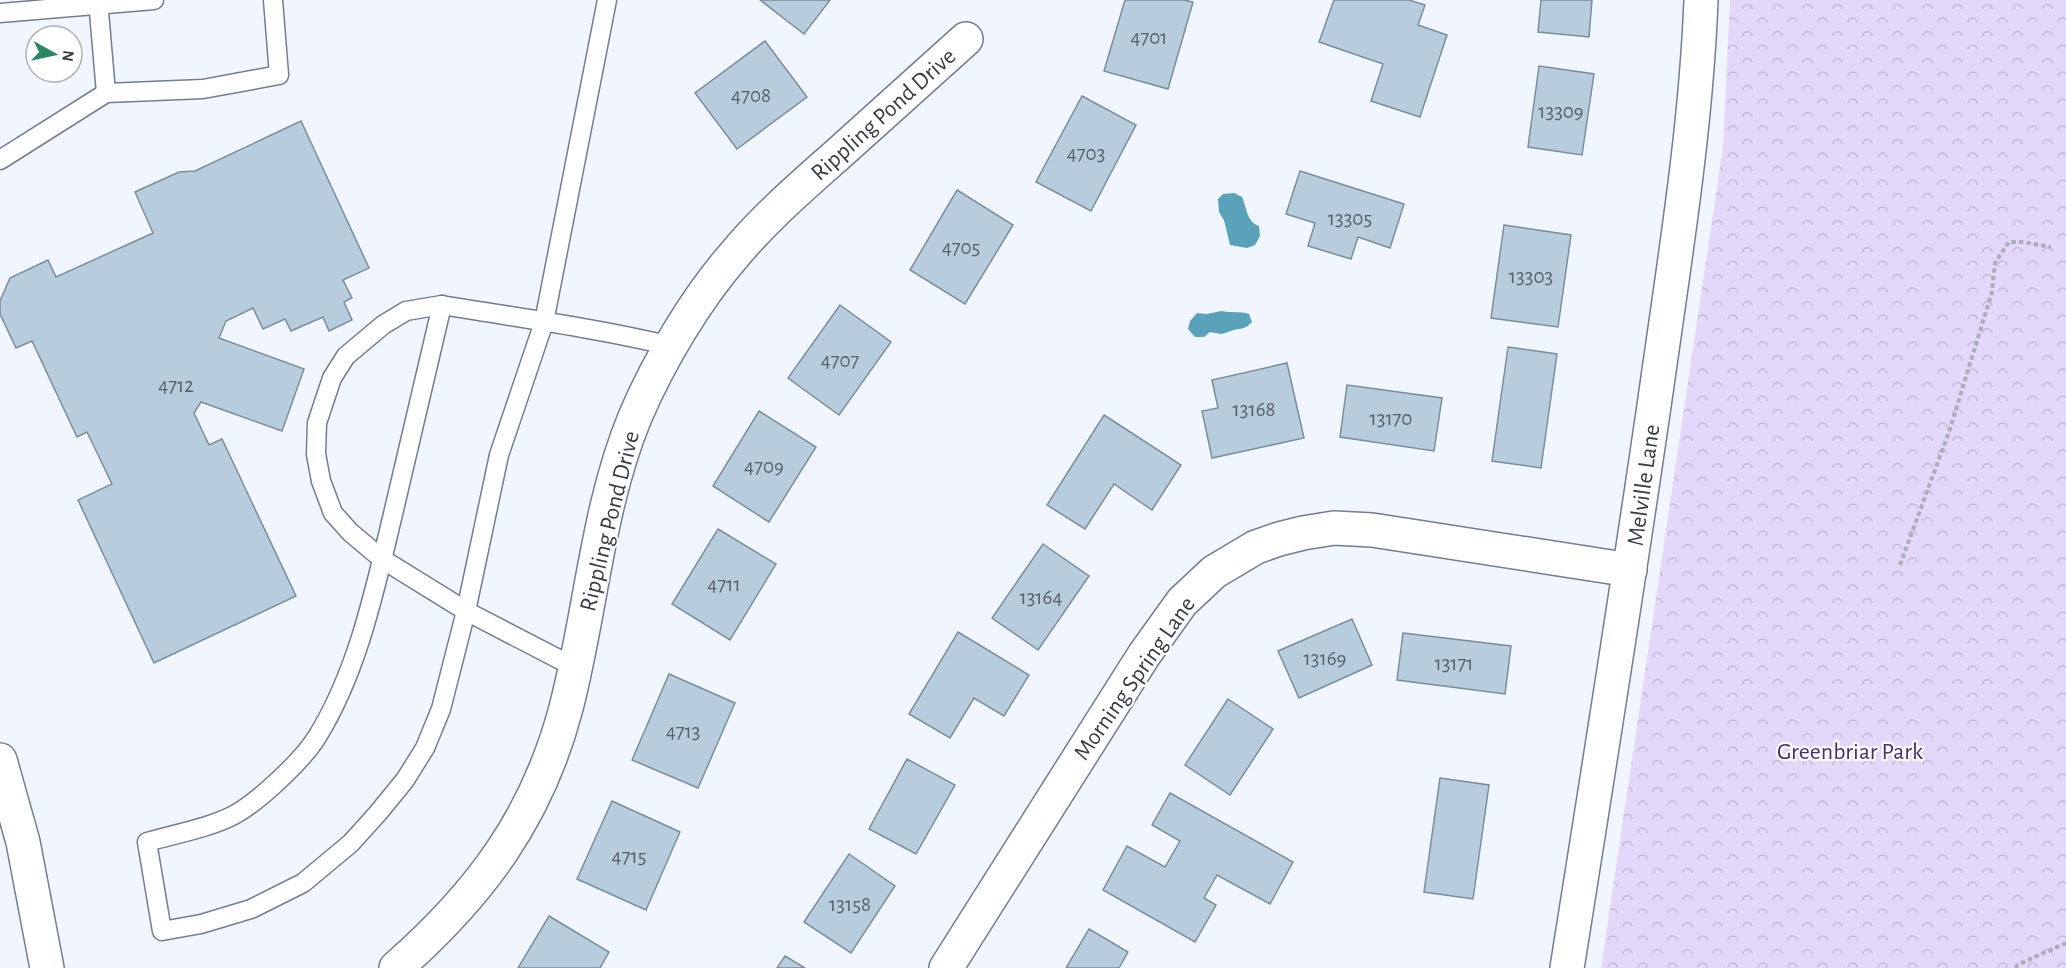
<svg xmlns="http://www.w3.org/2000/svg" width="2066" height="968" font-family="'Alegreya Sans',sans-serif">
  <style>
    .forest { fill: url(#forest-crowns) }
    .water { fill: #59a2ba }
    .building { fill: #b7ccdc; stroke: #7a8d9c; stroke-width: 1.5 }
    .lines { fill: none; stroke-linecap: round; stroke-linejoin: round }
    .lane-casing { stroke: #727d8f; stroke-width: 21 }
    .street-casing { stroke: #727d8f; stroke-width: 36 }
    .secondary-casing { stroke: #727d8f; stroke-width: 36 }
    .path { stroke: #a9aeb7; stroke-width: 4; stroke-dasharray: 4.5 3; stroke-linecap: butt }
    .lane { stroke: #fff; stroke-width: 18 }
    .street { stroke: #fff; stroke-width: 33 }
    .secondary { stroke: #fff; stroke-width: 33 }
    .labels { text-anchor: middle; stroke-width: 4.5; stroke-linejoin: round; paint-order: stroke }
    .number-label { font-size: 21px; fill: #575f6a }
    .street-label { font-size: 24px; fill: #373b44; stroke: #fff }
    .park-label { font-size: 24px; fill: #4a2e70; stroke: #fff }
  </style>
  <defs>
    <pattern id="forest-crowns" width="20" height="18" patternUnits="userSpaceOnUse" patternTransform="scale(1.5)"><rect width="20" height="18" fill="#e3d7fa"/><path d="M2 6a3 3 0 1 1 6 0M12 15a3 3 0 1 1 6 0" fill="none" stroke="#c3b9d8"/></pattern>
  </defs>
  <rect width="100%" height="100%" fill="#f0f5fe"/>
  <path class="forest" d="M1730,0h336v968h-465l122,-821z"/>
  <g class="water">
    <path d="M1234,193l8,4c5,11 4,24 17,29l1,10 -5,9 -8,3 -17,-3 -6,-25 -5,-8 -1,-13 5,-5z"/>
    <path d="M1221,311c10,2 18,0 28,3l3,8c-7,7 -9,6 -18,8 -13,4 -9,5 -24,2l-6,5h-9l-7,-8 2,-8 7,-8 10,1z"/>
  </g>
  <g class="building">
    <path d="M760,0h70l-26,34z"/>
    <path d="M1125,0h59l9,2 -25,87 -64,-18z"/>
    <path d="M1334,0h75l16,5 -7,20 29,10 -27,82 -49,-16 12,-37 -64,-22z"/>
    <path d="M1541,0h51l-3,37 -51,-5z"/>
    <path d="M765,41l42,56 -70,52 -42,-56z"/>
    <path d="M1539,66l55,8 -12,81 -54,-8z"/>
    <path d="M1082,96l54,29 -45,86 -55,-29z"/>
    <path d="M301,121l68,147 -26,12 9,18 -8,4 8,18 -23,11 -6,-14 -32,14 -6,-12 -22,10 -10,-21 -27,13 -7,17 85,31 -22,62 -81,-29 -7,11 15,32 13,-6 74,157 -142,67 -76,-163 34,-16 -25,-52 -10,5 -45,-96 -16,7 -16,-34v-13l10,-23 38,-18 8,17 97,-44 -18,-41 44,-20 16,-1z"/>
    <path d="M1300,171l104,33 -14,44 -32,-11 -7,22 -43,-13 7,-23 -29,-9z"/>
    <path d="M957,190l56,35 -48,79 -55,-34z"/>
    <path d="M1504,225l67,10 -13,92 -67,-9z"/>
    <path d="M840,305l51,37 -52,73 -51,-37z"/>
    <path d="M1508,347l49,7 -16,114 -49,-7z"/>
    <path d="M1287,363l17,75 -92,20 -10,-47 16,-3 -6,-28z"/>
    <path d="M1347,385l95,13 -8,53 -94,-14z"/>
    <path d="M759,411l57,36 -47,75 -56,-36z"/>
    <path d="M1104,415l77,50 -29,45 -38,-26 -29,45 -38,-24z"/>
    <path d="M718,529l58,35 -46,76 -58,-36z"/>
    <path d="M1043,544l46,32 -51,74 -46,-32z"/>
    <path d="M1352,619l20,46 -73,33 -21,-47z"/>
    <path d="M958,632l71,43 -25,41 -30,-18 -24,40 -41,-24z"/>
    <path d="M1403,633l108,13 -6,48 -108,-14z"/>
    <path d="M669,674l66,29 -37,85 -66,-28z"/>
    <path d="M1228,699l45,30 -43,66 -45,-30z"/>
    <path d="M907,759l48,26 -39,69 -47,-25z"/>
    <path d="M1440,778l49,7 -16,114 -49,-7z"/>
    <path d="M1170,793l123,69 -23,42 -53,-29 -13,23 12,7 -21,37 -92,-52 24,-44 38,21 15,-26 -28,-16z"/>
    <path d="M612,801l68,31 -34,78 -69,-31z"/>
    <path d="M849,854l46,32 -44,67 -47,-31z"/>
    <path d="M549,916l60,36 -9,16h-82z"/>
    <path d="M1089,929l39,23 -9,16h-53z"/>
    <path d="M785,956l20,12h-28z"/>
  </g>
  <g class="lines">
    <g class="lane-casing">
      <g id="lane">
        <path d="M98,0l8,93"/>
        <path d="M607,0l-63,322 -45,133 -33,156 -25,98 -16,39 -20,32 -27,33 -27,30 -48,40 -52,26 -50,15 -39,7 -15,-89c28,-8 62,-14 87,-27 24,-13 68,-54 83,-78 41,-66 58,-148 76,-223 16,-70 33,-139 49,-209 77,13 154,23 229,41"/>
        <path d="M0,13l154,-13"/>
        <path d="M0,160l106,-67 97,-4 76,-14 -6,-75"/>
        <path d="M442,305l-36,6 -23,14 -37,31 -14,22 -15,45 -1,31 5,27 12,32 17,19 32,27 84,52 108,56"/>
      </g>
    </g>
    <g class="street-casing">
      <g id="street">
        <path d="M396,968c84,-74 141,-150 170,-260 25,-96 31,-199 69,-291 24,-56 60,-117 100,-163 30,-36 66,-67 101,-98 43,-39 87,-78 130,-117"/>
        <path d="M946,968l198,-313 38,-53 32,-30 42,-25 23,-8 24,-6 31,-5 38,2 258,40"/>
      </g>
    </g>
    <g class="secondary-casing">
      <g id="secondary">
        <path d="M0,760l23,82 24,126"/>
        <path d="M1567,968c31,-194 62,-388 90,-583 18,-128 39,-256 44,-385"/>
      </g>
    </g>
    <g class="path">
      <path d="M1900,565l50,-136 42,-137 3,-29 14,-21h14l28,5"/>
      <path d="M2016,968l1,-3 49,-22"/>
    </g>
    <use href="#lane" class="lane"/>
    <use href="#street" class="street"/>
    <use href="#secondary" class="secondary"/>
  </g>
  <g class="labels">
    <g class="number-label">
      <text x="1149" y="44">4701</text>
      <text x="751" y="102">4708</text>
      <text x="1561" y="118">13309</text>
      <text x="1086" y="160">4703</text>
      <text x="1350" y="225">13305</text>
      <text x="961" y="254">4705</text>
      <text x="1531" y="283">13303</text>
      <text x="840" y="367">4707</text>
      <text x="176" y="392">4712</text>
      <text x="1254" y="416">13168</text>
      <text x="1391" y="425">13170</text>
      <text x="764" y="473">4709</text>
      <text x="724" y="591">4711</text>
      <text x="1041" y="604">13164</text>
      <text x="1325" y="665">13169</text>
      <text x="1454" y="670">13171</text>
      <text x="683" y="738">4713</text>
      <text x="629" y="863">4715</text>
      <text x="850" y="911">13158</text>
    </g>
    <g class="street-label">
      <text transform="translate(883 114) rotate(-42)" y="8">Rippling Pond Drive</text>
      <text transform="translate(1643 485) rotate(-82)" y="8">Melville Lane</text>
      <text transform="translate(609 521) rotate(-76)" y="8">Rippling Pond Drive</text>
      <text transform="translate(1134 678) rotate(-55)" y="8">Morning Spring Lane</text>
    </g>
    <g class="park-label">
      <text x="1850" y="759">Greenbriar Park</text>
    </g>
  </g>
  <g transform="translate(54 54) rotate(98)"><circle r="28" fill="#ffffff" stroke="#afb1b4" stroke-width="1.5"/>
  <path d="M0-4.5L10 22L0 15L-10 22Z" fill="#298860"/>
  <text y="-9" font-size="16" font-weight="bold" text-anchor="middle" fill="#373b44">N</text>
  </g>
</svg>
